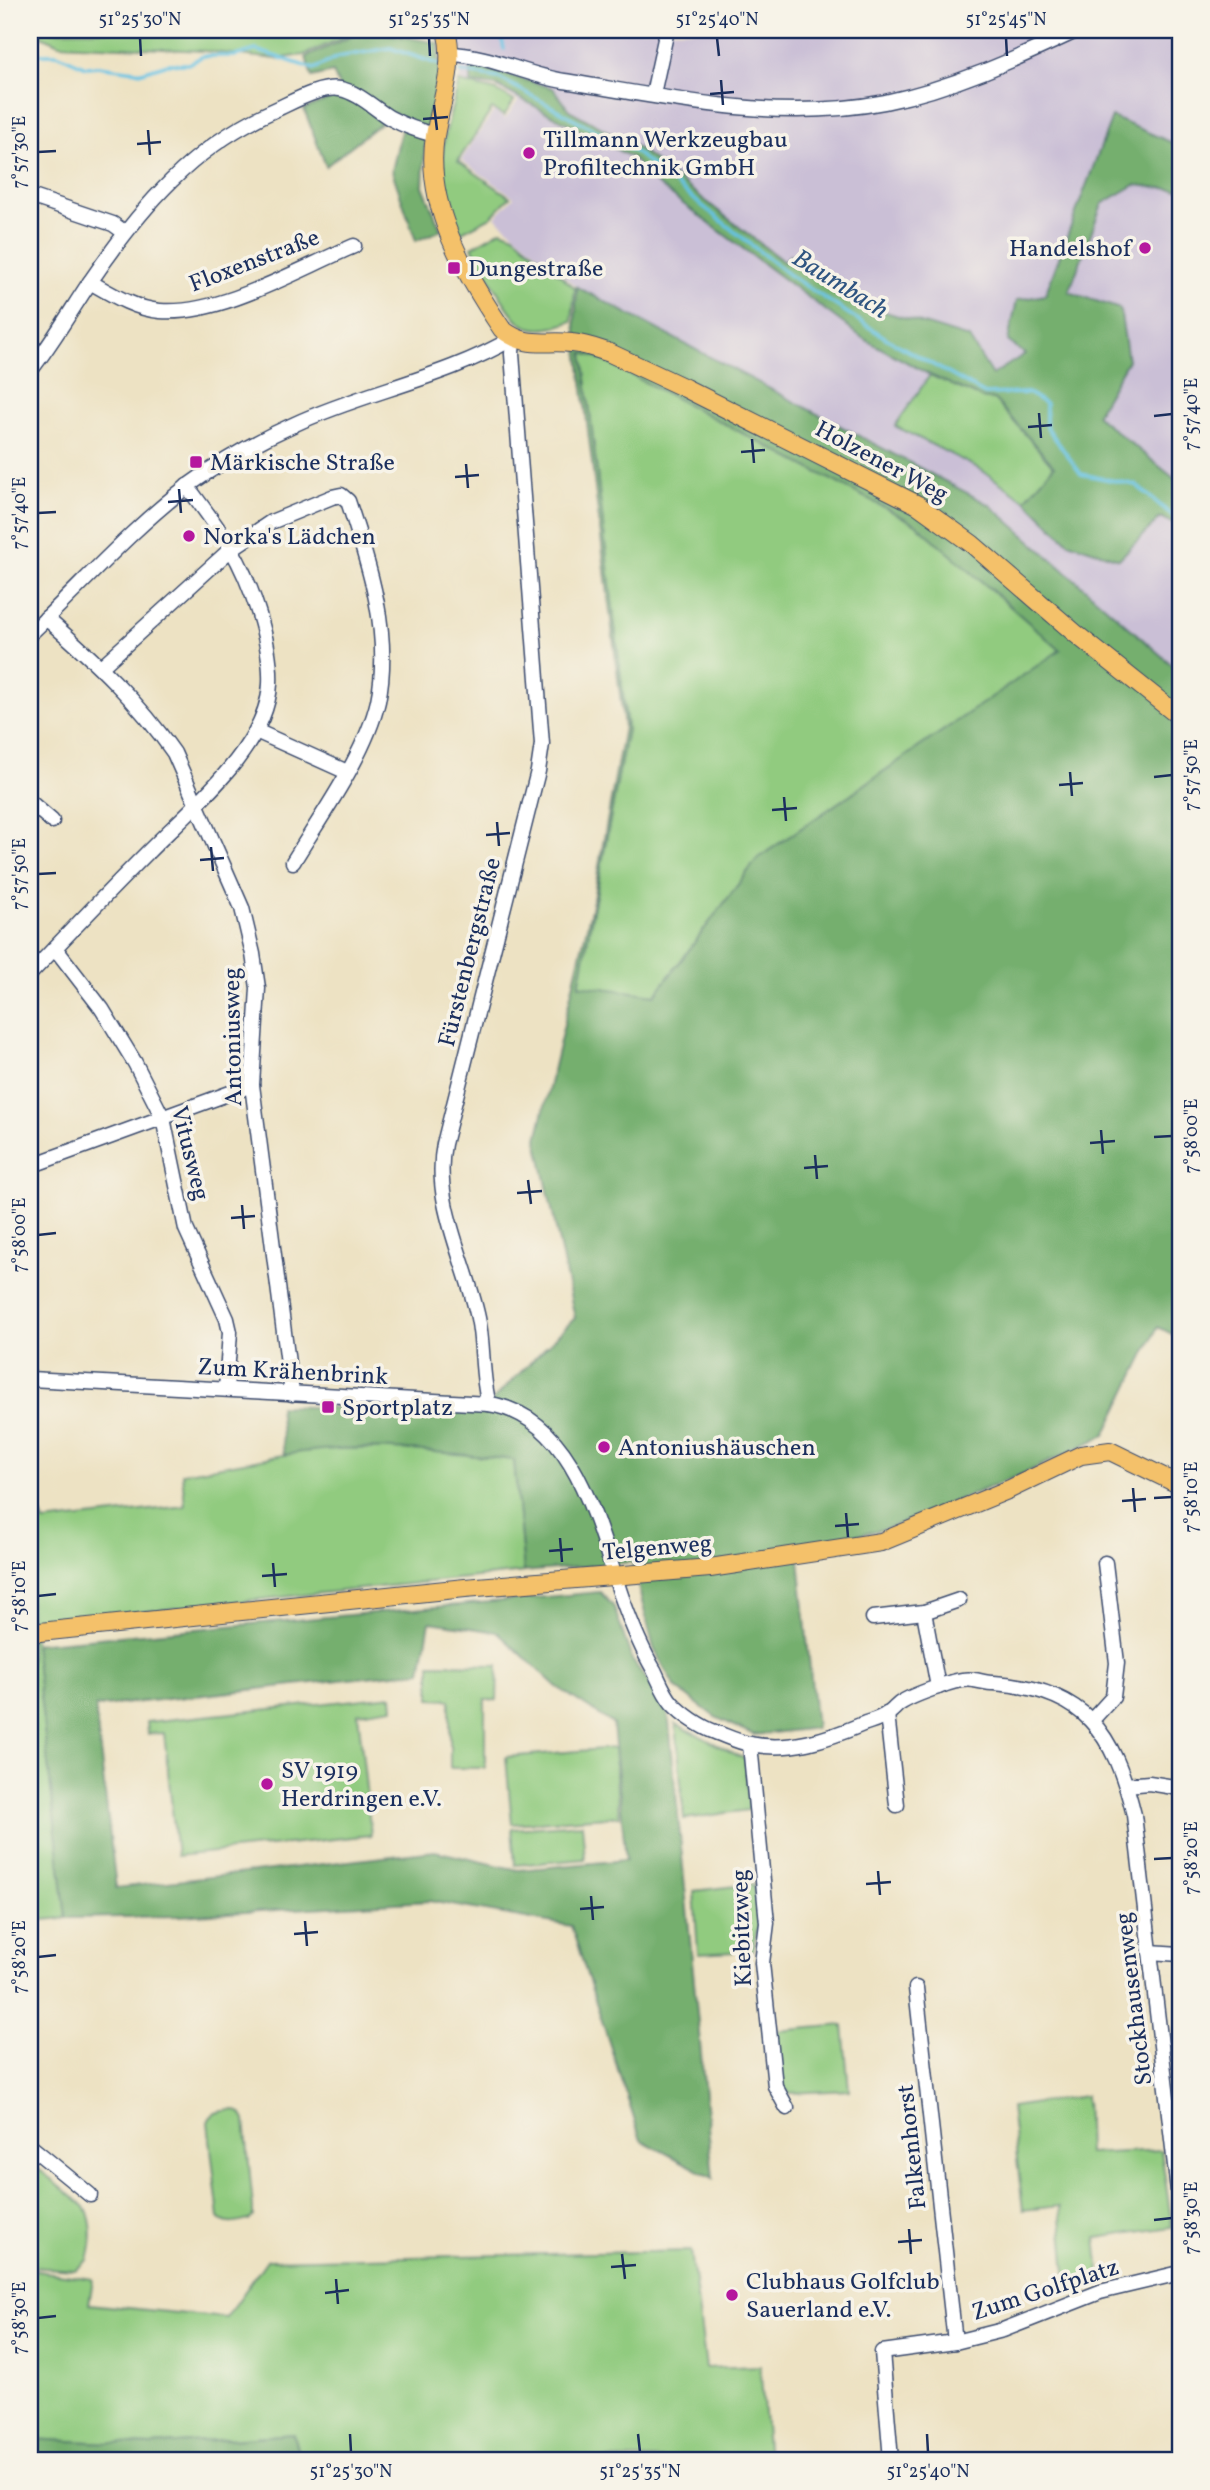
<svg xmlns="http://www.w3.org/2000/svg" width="1210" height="2490" font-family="Vollkorn,serif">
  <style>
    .industrial { fill: #cabfd6 }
    .green { fill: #91cb7f; stroke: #567d6e; stroke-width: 2 }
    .forest { fill: #74af6e; stroke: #486f66; stroke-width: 2; fill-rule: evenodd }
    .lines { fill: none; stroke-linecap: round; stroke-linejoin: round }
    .stream { stroke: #66c3e4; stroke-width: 3.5 }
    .minor-casing { stroke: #3a4a6d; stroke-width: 17 }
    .major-casing { stroke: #3a4a6d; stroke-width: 20 }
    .minor { stroke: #fff; stroke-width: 14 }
    .major { stroke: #f4c16a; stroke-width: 18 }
    .ticks { fill: none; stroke: #1b2f5e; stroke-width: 2.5 }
    .poi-dot { fill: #b5179e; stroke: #f7f3e8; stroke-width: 2.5 }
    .labels { text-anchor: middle; stroke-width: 7; stroke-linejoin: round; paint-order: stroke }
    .poi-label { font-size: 24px; fill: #1b2f5e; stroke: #f7f3e8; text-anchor: start }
    .street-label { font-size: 24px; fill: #1b2f5e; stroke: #f7f3e8 }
    .water-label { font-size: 26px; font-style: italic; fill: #2e5480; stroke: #f7f3e8 }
    .neatline { fill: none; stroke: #1b2f5e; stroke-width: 2.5 }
    .ticks-label { font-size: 18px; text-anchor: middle; fill: #1b2f5e }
  </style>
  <rect width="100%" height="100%" fill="#f7f3e8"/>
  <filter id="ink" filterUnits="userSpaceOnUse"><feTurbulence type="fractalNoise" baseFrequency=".0143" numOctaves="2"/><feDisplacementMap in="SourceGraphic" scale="14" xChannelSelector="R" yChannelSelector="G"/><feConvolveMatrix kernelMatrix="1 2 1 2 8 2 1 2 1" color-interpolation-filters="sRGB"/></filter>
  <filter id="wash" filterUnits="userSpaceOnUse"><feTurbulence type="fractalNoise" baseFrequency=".00686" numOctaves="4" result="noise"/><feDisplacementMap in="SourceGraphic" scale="28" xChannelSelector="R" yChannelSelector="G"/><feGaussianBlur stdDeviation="1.57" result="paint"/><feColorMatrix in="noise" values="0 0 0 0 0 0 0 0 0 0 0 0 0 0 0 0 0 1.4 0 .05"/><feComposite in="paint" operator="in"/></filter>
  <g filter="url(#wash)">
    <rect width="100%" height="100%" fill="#ede2c3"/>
    <path class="industrial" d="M452,30h728v642l-190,-167 -413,-218 -82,-70 19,-20 -53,-37 33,-49 11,8 13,-18 -21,-13 -27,-4 -11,-4 6,-22z"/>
    <g class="green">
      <path d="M360,30l-56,25 -28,4 -71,-8 -146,-7 -29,-13z"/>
      <path d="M459,82l38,9 17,10 -10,15 -12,-7 -34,52 52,36 -19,20 -33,17c-7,-20 -16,-42 -16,-65 -1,-29 10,-59 17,-87z"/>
      <path d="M501,230l13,5 61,53 -3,33c-16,6 -31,12 -48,4 -15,-8 -42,-61 -52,-78z"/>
      <path d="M583,353l14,4 319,167 145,126 -303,208 -103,137 -76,-9 48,-257z"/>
      <path d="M930,375l52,23 13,2 59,67 -29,33 -45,-31 -85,-43z"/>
      <path d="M406,1448l108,12 10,112 -492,51 34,295 -36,3v-432l14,33 141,-16 -3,-33 135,-24z"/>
      <path d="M430,1664l68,1 -1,35h-12v68h-35v-68l-20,-1z"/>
      <path d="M392,1696l1,12 -35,5 13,122 -194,21 -13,-123 -16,1 -1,-12z"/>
      <path d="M676,1724l69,35 4,51 -65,9z"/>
      <path d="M614,1748l5,68 -107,8 -6,-67z"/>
      <path d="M582,1824l3,35 -70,6 -3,-36z"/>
      <path d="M753,1884l6,38 -7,29 -54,3 -4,-63z"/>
      <path d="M843,2025l6,65 -59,3 -10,-7 -2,-55z"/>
      <path d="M1086,2096l2,58 73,-4 11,77 -76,11 5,44 -33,12 -8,-88 -37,4 -12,-103z"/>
      <path d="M235,2110l6,3 4,7 8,88v8l-4,4c-10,2 -22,7 -30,-2l-11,-96c4,-12 16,-11 27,-12z"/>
      <path d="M30,2162l55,45c9,16 8,35 3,53l-13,10 -45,-3z"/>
      <path d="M691,2251l15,117 54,-2 8,93 -468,1 -7,-26 -142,11 -121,-6v-169l63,9 -4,25 137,14 41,-58z"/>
    </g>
    <g class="forest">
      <path d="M365,30l74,13v30l-14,72 -2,41 18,44 -25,11 -24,-70 12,-53 -11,-5 -67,53 -22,-57 38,-15 -9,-22 -21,5 -6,-20z"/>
      <path d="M474,65l79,23 16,22 69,38 146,114 6,-7 70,49 109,34 23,37 33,-21 -17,-13 9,-41 28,-5 67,-178 68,29v44l-45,-5 -33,19 -33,88 51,17 8,51 -32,55 84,68v45l-19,-11 -42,42 -51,-17 -43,-42 29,-34 -59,-66 -13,-2 -52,-23 -66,-36 -210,-157 -23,-25 -134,-71 -26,-3v-14z"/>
      <path d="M577,287l413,218 190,167v666l-22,-11 -53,108 -80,38 -137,55 -90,21 18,179 -62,7 -39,-18 -40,-30 -21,-38 -22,-87 -108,10 -10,-112c-77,-8 -154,-19 -230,-5l-5,-49 202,6 94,-94 -38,-179 55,-234 32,-178 -49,-404zM583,353l14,4 319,167 144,126 -302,208 -103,137 -76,-10 48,-256z"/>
      <path d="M600,1592l14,15 18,53 22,29 13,12 46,477 -72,-38 -70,-214 -142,-25 -251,15 -112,2 -32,-274zM430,1622l67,10 60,55 56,37 13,136 -108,10 -83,-19 -319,37 -21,-181 326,-36z"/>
      <path d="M293,2434l7,26h-270v-21l121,6z"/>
    </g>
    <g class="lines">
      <g class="stream">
        <path d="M500,30l4,19"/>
        <path d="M30,54h27l29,13 13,-1 43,6 26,-8h20l15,-8h32l21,-6 58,19 24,-12 52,-9 51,17"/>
        <path d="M460,72l39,6 136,74 154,123 100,65 96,54 43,-1 18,11v22l35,48 55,11 44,37"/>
      </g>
    </g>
  </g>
  <g filter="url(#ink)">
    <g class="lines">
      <g class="minor-casing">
        <g id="minor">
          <path d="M451,54c38,1 75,21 113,27 105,17 215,42 321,21 68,-14 131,-43 193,-72"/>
          <path d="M653,94l14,-64"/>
          <path d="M30,196l83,28 11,8"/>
          <path d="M90,282c21,12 45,27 70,29 60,5 139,-42 194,-65"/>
          <path d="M30,371c22,-28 40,-59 60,-89 51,-75 103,-137 189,-174 17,-8 42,-22 61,-19 18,3 35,20 50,29 15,8 29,13 45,17"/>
          <path d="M46,618c47,41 93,84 128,135l68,155 11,46 5,34 -6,97 40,309"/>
          <path d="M30,634c53,-50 101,-105 159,-149 33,-24 70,-45 106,-61 71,-33 151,-46 218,-86"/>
          <path d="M101,667l130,-118 40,-27 61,-25 9,-2 7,6c21,64 44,132 30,200 -12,53 -57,115 -85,161"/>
          <path d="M256,731l91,41"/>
          <path d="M30,802l22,19"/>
          <path d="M55,948l47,61 33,54 28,55 23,111 41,90 3,13 -4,57"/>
          <path d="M30,974c39,-41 78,-82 118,-122 42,-43 119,-104 122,-168 2,-41 -19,-102 -40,-137 -13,-21 -28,-41 -43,-61"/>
          <path d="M30,1166l222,-81"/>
          <path d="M30,1379l459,25c87,13 109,125 133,194 9,25 19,50 32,72 5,10 10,24 18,33 10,11 29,24 43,29 11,4 23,10 35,12 39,8 78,-5 113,-20 8,-3 17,-5 24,-10 5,-2 8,-7 12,-10 10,-7 27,-13 39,-17 10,-4 25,-9 36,-7 7,1 13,3 20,3 91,6 120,50 140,132l46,393"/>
          <path d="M489,1404c-8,-27 -5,-58 -11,-86 -12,-57 -46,-116 -34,-174l94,-373 4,-27 -30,-390 1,-16"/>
          <path d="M924,1612l14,75"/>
          <path d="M873,1618l51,-6 35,-12"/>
          <path d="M887,1714l10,91"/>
          <path d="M1092,1720l21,-23 4,-34 -12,-100"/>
          <path d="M750,1744l17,179 -5,40 13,123 12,22"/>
          <path d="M1126,1785l23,-2 31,5"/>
          <path d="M1150,1952l30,2"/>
          <path d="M916,1988l39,354"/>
          <path d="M30,2146l60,49"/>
          <path d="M891,2460l-9,-108 73,-10 48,-12 97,-38 80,-19"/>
        </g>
      </g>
      <g class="major-casing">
        <g id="major">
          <path d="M446,30c10,37 -5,69 -11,106 -11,69 30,138 67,193 25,20 42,11 70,14 13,1 26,6 38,10l75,35 233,117 54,39 104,90 104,83"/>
          <path d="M30,1633l435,-45 245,-20 171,-26 129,-53 71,-34 29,-4 70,34"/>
        </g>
      </g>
      <use href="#minor" class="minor"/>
      <use href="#major" class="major"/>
    </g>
  </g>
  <path class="ticks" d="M140,38l1,18M429,38l1,18M717,38l2,18M1006,38l1,18M721,80l2,25M710,94l24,-2M434,105l3,25M423,119l25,-2M148,130l2,25M137,144l24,-2M38,152l18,-1M1039,413l2,25M1154,416l18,-2M1028,427l24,-2M752,439l2,24M741,452l24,-2M466,464l2,24M455,477l24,-2M179,489l2,24M168,502l25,-2M38,513l18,-1M1070,772l2,24M1154,777l18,-2M1059,785l24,-2M784,797l2,24M772,810l25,-2M497,822l2,24M486,835l24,-2M211,847l2,24M200,860l24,-2M38,874l18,-1M1101,1130l2,24M1154,1137l18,-1M1090,1143l25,-2M815,1155l2,24M804,1168l24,-2M528,1180l3,24M517,1193l25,-2M242,1205l2,24M231,1218l24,-2M38,1235l18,-2M1133,1488l2,24M1154,1498l18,-1M1122,1501l24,-2M846,1513l2,24M835,1526l24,-2M560,1538l2,24M549,1551l24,-2M273,1563l2,24M262,1576l25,-2M38,1596l18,-2M1154,1859l18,-1M878,1871l2,24M866,1884l25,-2M591,1896l2,24M580,1909l24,-2M305,1921l2,25M294,1934l24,-2M38,1957l18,-2M1154,2220l18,-2M909,2229l2,25M898,2242l24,-2M622,2254l3,25M611,2267l25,-2M336,2279l2,25M325,2293l24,-3M38,2318l18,-2M350,2434l1,18M638,2434l2,18M927,2434l1,18"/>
  <g class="poi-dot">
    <circle cx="529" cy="153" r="7"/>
    <circle cx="1145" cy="248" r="7"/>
    <rect x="447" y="261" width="14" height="14" rx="3.5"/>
    <rect x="189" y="455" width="14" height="14" rx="3.5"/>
    <circle cx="189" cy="536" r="7"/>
    <rect x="321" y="1400" width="14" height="14" rx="3.5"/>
    <circle cx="604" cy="1447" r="7"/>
    <circle cx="267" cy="1784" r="7"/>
    <circle cx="732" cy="2295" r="7"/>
  </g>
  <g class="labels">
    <g class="poi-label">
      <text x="543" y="147">Tillmann Werkzeugbau<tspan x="543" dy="28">Profiltechnik GmbH</tspan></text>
      <text x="1131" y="256" text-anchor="end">Handelshof</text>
      <text x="468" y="276">Dungestraße</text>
      <text x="210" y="470">Märkische Straße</text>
      <text x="203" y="544">Norka's Lädchen</text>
      <text x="342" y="1415">Sportplatz</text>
      <text x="618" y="1455">Antoniushäuschen</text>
      <text x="281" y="1778">SV 1919<tspan x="281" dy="28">Herdringen e.V.</tspan></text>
      <text x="746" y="2289">Clubhaus Golfclub<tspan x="746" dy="28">Sauerland e.V.</tspan></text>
    </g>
    <g class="street-label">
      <text transform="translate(254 260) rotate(-21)" y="8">Floxenstraße</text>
      <text transform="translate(882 461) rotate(28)" y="8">Holzener Weg</text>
      <text transform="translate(469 952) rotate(-76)" y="8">Fürstenbergstraße</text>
      <text transform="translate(232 1037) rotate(-91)" y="8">Antoniusweg</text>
      <text transform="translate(191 1153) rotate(76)" y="8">Vitusweg</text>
      <text transform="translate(293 1371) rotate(3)" y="8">Zum Krähenbrink</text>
      <text transform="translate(657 1547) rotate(-5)" y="8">Telgenweg</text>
      <text transform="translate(741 1928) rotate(-92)" y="8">Kiebitzweg</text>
      <text transform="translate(1133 1999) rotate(-97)" y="8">Stockhausenweg</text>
      <text transform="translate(911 2147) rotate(-96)" y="8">Falkenhorst</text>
      <text transform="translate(1045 2289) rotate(-18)" y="8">Zum Golfplatz</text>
    </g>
    <g class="water-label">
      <text transform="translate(841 283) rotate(32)" y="9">Baumbach</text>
    </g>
  </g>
  <rect width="1210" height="2490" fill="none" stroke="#f7f3e8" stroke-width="77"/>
  <rect x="38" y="38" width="1134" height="2414" class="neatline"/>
  <g class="ticks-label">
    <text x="140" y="25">51°25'30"N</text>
    <text x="429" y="25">51°25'35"N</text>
    <text x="717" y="25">51°25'40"N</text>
    <text x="1006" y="25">51°25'45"N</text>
    <text transform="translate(19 152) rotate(-90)" y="6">7°57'30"E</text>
    <text transform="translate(1191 414) rotate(-90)" y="6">7°57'40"E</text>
    <text transform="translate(19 513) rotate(-90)" y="6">7°57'40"E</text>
    <text transform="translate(1191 775) rotate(-90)" y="6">7°57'50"E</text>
    <text transform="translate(19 874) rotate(-90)" y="6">7°57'50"E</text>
    <text transform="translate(1191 1136) rotate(-90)" y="6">7°58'00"E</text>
    <text transform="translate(19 1235) rotate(-90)" y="6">7°58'00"E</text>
    <text transform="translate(1191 1497) rotate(-90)" y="6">7°58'10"E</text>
    <text transform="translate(19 1596) rotate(-90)" y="6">7°58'10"E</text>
    <text transform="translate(1191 1858) rotate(-90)" y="6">7°58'20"E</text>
    <text transform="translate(19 1957) rotate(-90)" y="6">7°58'20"E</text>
    <text transform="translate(1191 2218) rotate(-90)" y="6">7°58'30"E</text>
    <text transform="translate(19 2318) rotate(-90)" y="6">7°58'30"E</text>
    <text x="351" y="2477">51°25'30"N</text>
    <text x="640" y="2477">51°25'35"N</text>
    <text x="928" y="2477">51°25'40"N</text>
  </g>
</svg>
